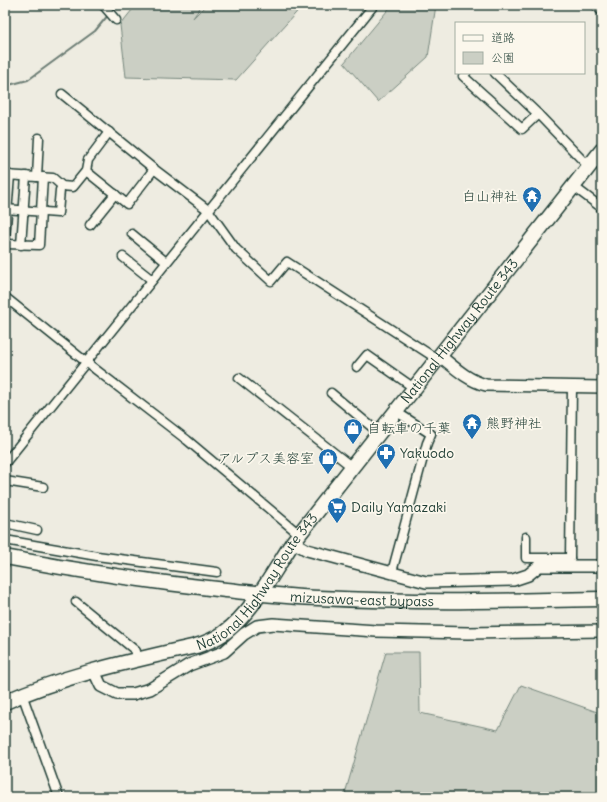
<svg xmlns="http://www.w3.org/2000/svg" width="607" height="802" font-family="Delius,'Klee One',sans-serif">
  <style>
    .green { fill: #cbcfc4; stroke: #75867c }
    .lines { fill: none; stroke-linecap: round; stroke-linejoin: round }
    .stream { stroke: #6c7d74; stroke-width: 2 }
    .street-casing { stroke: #1f3d34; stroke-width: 11 }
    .secondary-casing { stroke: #1f3d34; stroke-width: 14 }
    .highway-casing { stroke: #1f3d34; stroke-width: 17 }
    .street { stroke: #fbf7ec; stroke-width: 8 }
    .secondary { stroke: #fbf7ec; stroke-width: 11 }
    .highway { stroke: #fbf7ec; stroke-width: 14 }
    .labels { text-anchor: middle; stroke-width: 3.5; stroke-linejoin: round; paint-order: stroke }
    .poi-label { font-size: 14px; fill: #1f3d34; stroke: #fbf7ec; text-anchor: start }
    .street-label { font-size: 14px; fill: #1f3d34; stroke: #fbf7ec }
  </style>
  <rect width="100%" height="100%" fill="#eeece1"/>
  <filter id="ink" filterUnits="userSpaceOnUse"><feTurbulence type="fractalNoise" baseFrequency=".025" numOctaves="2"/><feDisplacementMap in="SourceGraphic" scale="8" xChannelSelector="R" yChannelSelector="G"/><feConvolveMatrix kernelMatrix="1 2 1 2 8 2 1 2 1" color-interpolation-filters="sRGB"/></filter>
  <g filter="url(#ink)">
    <g class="green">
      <path d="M136,5h66l-9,13 13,-13h97l-67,75 -110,-3 -6,-52z"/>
      <path d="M392,5h44l-8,52 -50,45 -34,-39z"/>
      <path d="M386,652h33l1,61 78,17 23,-45 79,28 2,18v66h-258z"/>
    </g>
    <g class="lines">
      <g class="stream">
        <path d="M112,10l4,-5"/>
        <path d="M5,86l23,-6 67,-49 14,-17"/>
      </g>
      <g class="street-casing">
        <g id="street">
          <path d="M103,5l13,15"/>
          <path d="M596,5l6,7"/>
          <path d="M466,73l-3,3 59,53 16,-15"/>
          <path d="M495,73l43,41 51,53"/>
          <path d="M62,94l92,75 54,41 28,39 35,32 16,-19 150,97"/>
          <path d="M86,171l41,33 27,-35"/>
          <path d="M5,175l48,3 9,8 11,1 13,-16 2,-11 21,-28"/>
          <path d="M37,177l2,-39"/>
          <path d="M573,186l29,22"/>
          <path d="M5,209l53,4 2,-23 2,-4"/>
          <path d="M90,225l25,-31"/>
          <path d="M132,234l34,28"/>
          <path d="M5,239l5,-64"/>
          <path d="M5,244l34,1 4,-68"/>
          <path d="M21,245l5,-69"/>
          <path d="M123,257l29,23"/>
          <path d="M5,297l81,65 101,78 112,94"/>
          <path d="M357,367l10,-12 47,33"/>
          <path d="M239,378l113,89"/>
          <path d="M331,393l48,40"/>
          <path d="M5,463l369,-458"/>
          <path d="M5,481l38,6"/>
          <path d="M5,523l32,7"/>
          <path d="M526,537v21h44"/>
          <path d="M5,540l92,16 120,16"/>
          <path d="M568,566l2,-8 2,-171"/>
          <path d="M392,572l35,-129 4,-9 -36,-23"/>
          <path d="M76,602l60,49v9"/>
          <path d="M22,694l37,103"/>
        </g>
      </g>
      <g class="secondary-casing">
        <g id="secondary">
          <path d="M439,355c15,12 28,25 47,30l116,2"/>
          <path d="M293,542l14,8 119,32 87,-2 15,-5 11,-9h63"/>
          <path d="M94,671l7,15 16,8h16l17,-5 39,-24 35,-13 20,-18 13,-8 16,-2 103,7 92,2 134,-2"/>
        </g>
      </g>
      <g class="highway-casing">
        <g id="highway">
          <path id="s1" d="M5,557c73,14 146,25 221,33 30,3 62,7 93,8 94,5 188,3 283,1"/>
          <path id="s2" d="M5,702c60,-27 126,-41 191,-56 10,-3 19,-7 28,-13 28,-20 50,-62 69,-91l309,-392"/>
        </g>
      </g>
      <use href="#street" class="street"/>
      <use href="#secondary" class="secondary"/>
      <use href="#highway" class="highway"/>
    </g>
  </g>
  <defs>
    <g id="temple-pin" transform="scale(1)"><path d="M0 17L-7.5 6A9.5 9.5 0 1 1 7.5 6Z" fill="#1f6fb2" stroke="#fbf7ec"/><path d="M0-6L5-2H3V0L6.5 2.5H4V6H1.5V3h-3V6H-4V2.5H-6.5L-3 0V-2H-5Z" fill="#fff"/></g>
    <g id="shop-pin" transform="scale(1)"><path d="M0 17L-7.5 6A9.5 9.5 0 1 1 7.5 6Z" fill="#1f6fb2" stroke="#fbf7ec"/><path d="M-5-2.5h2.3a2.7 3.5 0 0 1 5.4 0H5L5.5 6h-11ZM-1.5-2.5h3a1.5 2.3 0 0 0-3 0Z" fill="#fff"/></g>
    <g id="pharmacy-pin" transform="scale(1)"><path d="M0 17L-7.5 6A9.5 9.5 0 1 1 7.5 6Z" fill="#1f6fb2" stroke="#fbf7ec"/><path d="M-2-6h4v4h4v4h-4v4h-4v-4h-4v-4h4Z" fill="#fff"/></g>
    <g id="supermarket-pin" transform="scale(1)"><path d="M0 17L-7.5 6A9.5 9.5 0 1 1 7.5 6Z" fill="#1f6fb2" stroke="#fbf7ec"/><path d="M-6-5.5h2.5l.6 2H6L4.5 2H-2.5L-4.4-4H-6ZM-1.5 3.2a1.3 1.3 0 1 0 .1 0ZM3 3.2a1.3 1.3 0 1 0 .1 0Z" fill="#fff"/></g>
  </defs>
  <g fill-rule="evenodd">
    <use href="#temple-pin" x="532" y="196"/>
    <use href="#temple-pin" x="472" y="423"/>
    <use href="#shop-pin" x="353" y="428"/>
    <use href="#pharmacy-pin" x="386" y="453"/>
    <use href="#shop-pin" x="328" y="458"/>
    <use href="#supermarket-pin" x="337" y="507"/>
  </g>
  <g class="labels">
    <g class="poi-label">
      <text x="518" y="201" text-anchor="end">白山神社</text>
      <text x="486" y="428">熊野神社</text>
      <text x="367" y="433">自転車の千葉</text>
      <text x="400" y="458">Yakuodo</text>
      <text x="314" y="463" text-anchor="end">アルプス美容室</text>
      <text x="351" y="512">Daily Yamazaki</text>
    </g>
    <g class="street-label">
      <text dy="5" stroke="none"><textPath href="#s2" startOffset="614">National Highway Route 343</textPath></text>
      <text dy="5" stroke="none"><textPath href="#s2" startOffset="290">National Highway Route 343</textPath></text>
      <text dy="5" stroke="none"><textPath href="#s1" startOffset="360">mizusawa-east bypass</textPath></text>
    </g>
  </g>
  <rect width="607" height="802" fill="none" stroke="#fbf7ec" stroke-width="20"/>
  <rect x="10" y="10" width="587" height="782" fill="none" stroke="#1f3d34" stroke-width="1.5" filter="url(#ink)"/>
  <rect x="455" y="22" width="130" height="52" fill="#fbf7ec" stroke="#a3ada2"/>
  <rect x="463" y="35" width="20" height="6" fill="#fbf7ec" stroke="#a3ada2"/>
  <text x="491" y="42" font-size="12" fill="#1f3d34">道路</text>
  <rect x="463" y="52" width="20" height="12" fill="#cbcfc4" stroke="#a3ada2"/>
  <text x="491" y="62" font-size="12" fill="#1f3d34">公園</text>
</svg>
